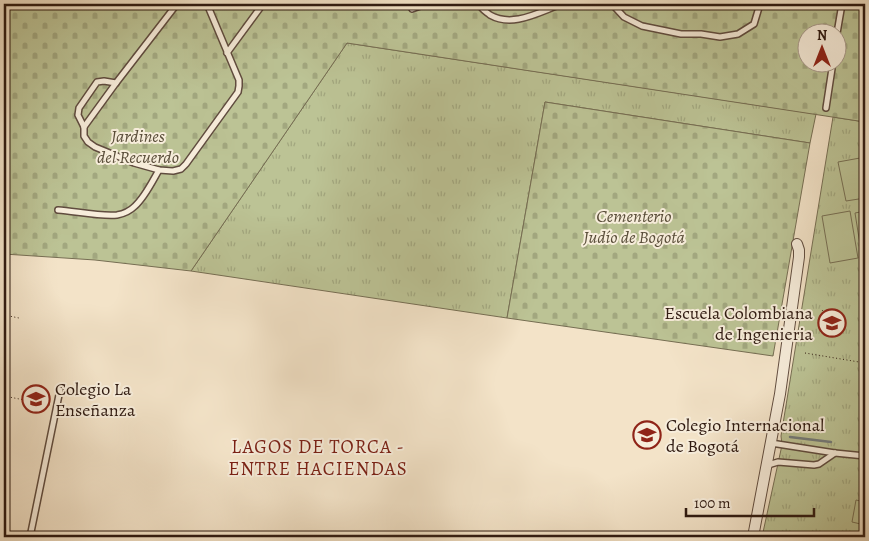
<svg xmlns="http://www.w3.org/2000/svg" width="869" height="541" font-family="Alegreya,serif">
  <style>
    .grass { fill: url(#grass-tufts); stroke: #766e53 }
    .cemetery { fill: url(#cemetery-stones); stroke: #766e53; fill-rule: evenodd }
    .garden { fill: #bcc395; stroke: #766e53 }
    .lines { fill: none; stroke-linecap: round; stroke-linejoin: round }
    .stream { stroke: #737b7b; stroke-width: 2.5 }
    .service-casing { stroke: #604c3f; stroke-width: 8 }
    .minor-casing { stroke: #604c3f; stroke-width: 12 }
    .path { stroke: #2f1a11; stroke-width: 1; stroke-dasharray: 1 2.5; stroke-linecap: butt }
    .service { stroke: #f7eddb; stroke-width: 5 }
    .minor { stroke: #f7eddb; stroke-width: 10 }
    .path-bridge { stroke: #2f1a11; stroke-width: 1; stroke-dasharray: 1 2.5; stroke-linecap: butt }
    .labels { text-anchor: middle; stroke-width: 4; stroke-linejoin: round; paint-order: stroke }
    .park-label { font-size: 18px; font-style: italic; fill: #594d39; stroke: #f7eddb }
    .poi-label { font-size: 18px; fill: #2f1a11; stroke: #f7eddb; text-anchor: start }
    .neighbourhood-label { font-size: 19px; letter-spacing: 1px; fill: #7a1f14; stroke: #f7eddb }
  </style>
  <defs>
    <pattern id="grass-tufts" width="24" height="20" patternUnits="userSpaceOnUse" patternTransform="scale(1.25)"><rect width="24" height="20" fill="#bcc395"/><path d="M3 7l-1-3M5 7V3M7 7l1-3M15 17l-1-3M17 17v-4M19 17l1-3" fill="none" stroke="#a2a77f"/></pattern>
    <pattern id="cemetery-stones" width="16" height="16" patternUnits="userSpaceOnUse" patternTransform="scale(1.25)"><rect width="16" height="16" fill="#bcc395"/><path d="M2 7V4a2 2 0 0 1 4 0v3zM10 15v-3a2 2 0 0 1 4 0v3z" fill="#a2a77f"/></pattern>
  </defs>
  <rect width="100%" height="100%" fill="#f3e3c8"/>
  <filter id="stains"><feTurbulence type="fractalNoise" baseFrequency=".004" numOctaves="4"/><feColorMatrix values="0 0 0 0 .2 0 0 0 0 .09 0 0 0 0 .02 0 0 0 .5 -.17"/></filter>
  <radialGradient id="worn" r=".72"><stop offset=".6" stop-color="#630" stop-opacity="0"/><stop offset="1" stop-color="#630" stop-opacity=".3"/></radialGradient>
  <g class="grass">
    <path d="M347,43l469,71 -6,29 -265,-41 -38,216 -316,-47z"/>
    <path d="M833,117l32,5v415h-103l20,-92 -1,-9z"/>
  </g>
  <g class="cemetery">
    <path d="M4,4h861v118l-518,-79 -156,228 -96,-11 -91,-6zM806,32h30v30h-30z"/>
    <path d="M545,102l265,41 -37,213 -266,-38z"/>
  </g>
  <g class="garden">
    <path d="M860,158l5,27v13l-19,3 -8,-39z"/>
    <path d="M850,211l8,47 -28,5 -8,-47z"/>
    <path d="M865,211v45l-3,1 -7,-44z"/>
    <path d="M856,500l9,2v23l-13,-3z"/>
  </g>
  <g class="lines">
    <path class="stream" d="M790,437l41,5"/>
    <g class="service-casing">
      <g id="service">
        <path d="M479,4c3,6 6,7 11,11 23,13 49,-3 72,-11"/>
        <path d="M612,4l12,13 18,9 39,8h20l19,3 18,-3 16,-10 6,-20"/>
        <path d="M412,9l14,-5"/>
        <path d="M836,39l6,-35"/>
        <path d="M227,53l36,-49"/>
        <path d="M116,83l-12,-2 -7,1 -18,26 -1,7 6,12v9l4,6 7,5 39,16 25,7 14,1 8,-2 5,-5 52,-72 1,-6v-6l-32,-76"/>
        <path d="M826,108l7,-46"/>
        <path d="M84,127l32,-44 61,-79"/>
        <path d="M58,210c16,1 44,7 59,5 6,-1 13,-4 18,-9 10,-9 17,-24 24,-36"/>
        <path d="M771,443l64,10 30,3"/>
        <path d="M768,465l10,-3 36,3 5,-1 16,-11"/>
        <path d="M30,537l30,-147"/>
      </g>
    </g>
    <g class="minor-casing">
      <path id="minor" d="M753,537l27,-143 19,-137v-7l-2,-6"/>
    </g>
    <g class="path">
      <path d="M822,310l1,1"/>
      <path d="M4,315l15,3"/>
      <path d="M805,353l60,10"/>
      <path d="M863,375l2,8"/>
      <path d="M4,396l46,9"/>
    </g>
    <use href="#service" class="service"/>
    <use href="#minor" class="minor"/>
    <path class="path-bridge" d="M862,362l1,13"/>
  </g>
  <defs>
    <g id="university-ring" transform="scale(1.4375)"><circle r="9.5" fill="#f7eddb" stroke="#8f2418" stroke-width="1.5"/><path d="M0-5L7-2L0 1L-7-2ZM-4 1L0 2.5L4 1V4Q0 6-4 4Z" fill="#8f2418"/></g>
    <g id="school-ring" transform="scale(1.4375)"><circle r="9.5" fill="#f7eddb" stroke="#8f2418" stroke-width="1.5"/><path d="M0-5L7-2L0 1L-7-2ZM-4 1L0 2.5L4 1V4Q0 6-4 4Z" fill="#8f2418"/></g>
  </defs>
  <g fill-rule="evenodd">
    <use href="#university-ring" x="832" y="323"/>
    <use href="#school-ring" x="36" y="399"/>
    <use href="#school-ring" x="647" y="435"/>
  </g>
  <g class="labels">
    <g class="park-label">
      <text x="138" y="142">Jardines<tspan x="138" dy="21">del Recuerdo</tspan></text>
      <text x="634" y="222">Cementerio<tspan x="634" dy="21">Judío de Bogotá</tspan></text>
    </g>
    <g class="poi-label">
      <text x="813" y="319" text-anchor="end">Escuela Colombiana<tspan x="813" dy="21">de Ingenieria</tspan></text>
      <text x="55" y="395">Colegio La<tspan x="55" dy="21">Enseñanza</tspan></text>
      <text x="666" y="431">Colegio Internacional<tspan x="666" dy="21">de Bogotá</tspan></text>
    </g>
    <g class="neighbourhood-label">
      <text x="318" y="453">LAGOS DE TORCA -<tspan x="318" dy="22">ENTRE HACIENDAS</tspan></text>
    </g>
  </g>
  <rect width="869" height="541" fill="none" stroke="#f3e3c8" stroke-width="20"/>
  <rect x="5" y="5" width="859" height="531" fill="none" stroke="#2f1a11" stroke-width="2.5"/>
  <rect x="10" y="10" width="849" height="521" fill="none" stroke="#2f1a11"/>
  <g transform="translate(822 48)"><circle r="24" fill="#f7eddb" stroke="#a7998a"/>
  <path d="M0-4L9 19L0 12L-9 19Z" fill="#8f2418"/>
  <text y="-8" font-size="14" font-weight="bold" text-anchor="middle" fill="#2f1a11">N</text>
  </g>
  <path d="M686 508v8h128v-8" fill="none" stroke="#2f1a11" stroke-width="2.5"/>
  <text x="694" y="508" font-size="15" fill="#2f1a11" stroke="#f7eddb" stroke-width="4" paint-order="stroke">100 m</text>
  <rect width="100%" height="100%" filter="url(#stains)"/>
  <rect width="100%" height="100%" fill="url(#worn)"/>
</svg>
